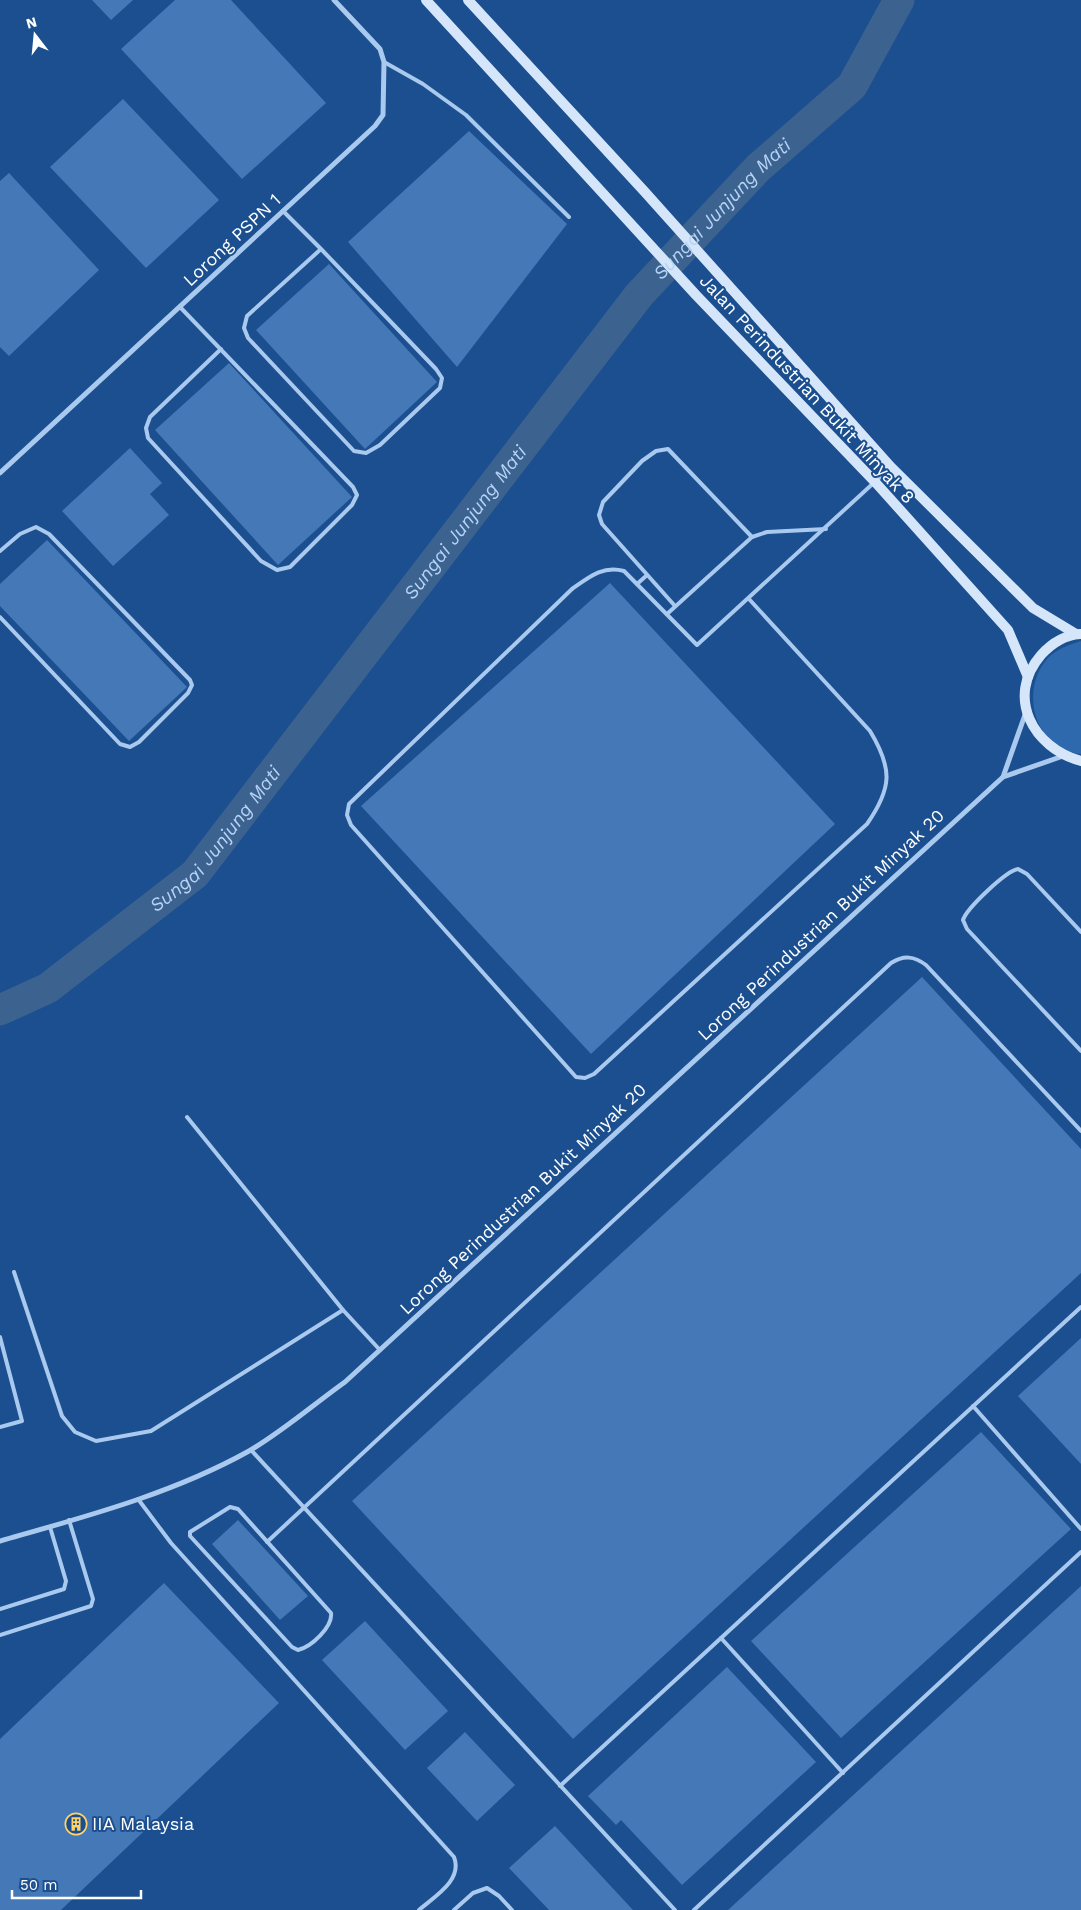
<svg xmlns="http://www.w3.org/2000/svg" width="1081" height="1910" font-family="'Work Sans',sans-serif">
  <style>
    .green { fill: #2e69ad }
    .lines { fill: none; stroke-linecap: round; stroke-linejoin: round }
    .river { stroke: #3c6290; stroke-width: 31 }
    .building { fill: #4478b7 }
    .lane { stroke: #a9c9ee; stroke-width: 4 }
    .street { stroke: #a9c9ee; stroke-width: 5 }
    .secondary { stroke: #d6e6fa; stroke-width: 10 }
    .labels { text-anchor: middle; stroke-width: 4; stroke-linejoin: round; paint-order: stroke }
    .street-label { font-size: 18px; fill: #fff; stroke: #1b4f8f }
    .poi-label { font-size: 18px; fill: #fff; stroke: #1b4f8f; text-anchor: start }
    .water-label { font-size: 19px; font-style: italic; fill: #b5d3f5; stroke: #1b4f8f }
  </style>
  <rect width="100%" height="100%" fill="#1b4f8f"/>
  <path class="green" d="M1081,641v113c-46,-5 -62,-62 -34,-95 9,-10 22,-14 34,-18z"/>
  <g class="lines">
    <path class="river" id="s1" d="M0,1010l48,-22 147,-114 444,-579 119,-127 94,-82 47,-86"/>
  </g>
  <g class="building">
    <path d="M92,0h41l-22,20z"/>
    <path d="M175,0h56l95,103 -84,76 -121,-130z"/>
    <path d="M123,99l96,101 -73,68 -96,-101z"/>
    <path d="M469,131l98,93 -110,143 -109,-125z"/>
    <path d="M9,173l90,97 -90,86 -9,-9v-166z"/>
    <path d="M329,264l108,118 -72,67 -109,-119z"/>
    <path d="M229,363l123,134 -74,68 -123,-135z"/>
    <path d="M130,448l32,35 -12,11 19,21 -56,51 -51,-55z"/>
    <path d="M47,540l140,147 -58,54 -129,-135v-22z"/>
    <path d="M610,583l225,241 -244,230 -230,-248z"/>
    <path d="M922,977l159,172v124l-508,466 -221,-238z"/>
    <path d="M1081,1338v126l-63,-68z"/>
    <path d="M981,1432l90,97 -230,209 -90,-97z"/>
    <path d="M238,1520l70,76 -28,24 -68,-76z"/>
    <path d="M164,1583l115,120 -218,207h-61v-171z"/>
    <path d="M1081,1586v324h-353z"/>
    <path d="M365,1621l83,90 -43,39 -83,-90z"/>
    <path d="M727,1667l89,95 -134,123 -61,-65 -5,5 -28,-29z"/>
    <path d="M465,1732l50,53 -38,36 -50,-53z"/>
    <path d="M555,1826l78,84h-84l-40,-42z"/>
  </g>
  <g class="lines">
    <g class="lane">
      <path d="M384,62l39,22 43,31 103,102"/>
      <path d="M283,211l38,38 115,120 6,9 -2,10 -60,57 -14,8 -12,-2 -106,-113 -4,-10 3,-12 74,-67"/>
      <path d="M180,307l173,180 4,8 -5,10 -62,62 -13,3 -16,-9 -113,-123 -2,-10 4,-11 71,-68"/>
      <path d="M0,551l20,-17 16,-7 13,7 141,146 2,5 -4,8 -49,49 -9,5 -10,-3 -120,-127"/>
      <path d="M637,584l9,-8"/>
      <path d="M749,599l121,132c23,38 22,57 -3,93l-273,250 -9,4 -9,-1 -225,-252 -4,-10 2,-11 223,-215c17,-12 31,-24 52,-18l73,74 194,-178"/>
      <path d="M675,606l-73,-82 -3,-9 4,-13 39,-41 14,-10 12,-2 84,88"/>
      <path d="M667,614l85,-77 15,-5 59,-3"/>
      <path d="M1081,932l-54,-58 -9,-5c-12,2 -51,39 -55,51l4,9 114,122"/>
      <path d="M187,1117l156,193"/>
      <path d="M14,1272l48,144 13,16 21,9 55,-10 192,-121 36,39"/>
      <path d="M0,1337l22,84 -22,6"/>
      <path d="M973,1406l108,123"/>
      <path d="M251,1450l424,460"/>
      <path d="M138,1499l33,44 283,314c9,23 -19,39 -35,53"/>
      <path d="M230,1507l8,2 93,104c2,14 -20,34 -33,37l-6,-3 -102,-111v-4z"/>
      <path d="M267,1542l624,-579c13,-8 23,-7 35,2l155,166"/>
      <path d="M0,1609l64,-20 2,-8 -16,-54"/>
      <path d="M0,1635l91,-29 2,-7 -24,-79"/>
      <path d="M721,1638l122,135"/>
      <path d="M560,1786l521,-479"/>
      <path d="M454,1910l19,-17 14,-5 12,8 13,14"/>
      <path d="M694,1910l387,-358"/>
    </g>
    <g class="street">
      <path d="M0,473l375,-347 8,-11 1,-53 -4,-13 -46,-49"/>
      <path d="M1003,777l23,-65"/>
      <path d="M0,1541c84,-24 172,-47 249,-90 33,-19 65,-47 96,-69l658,-605 60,-21"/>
    </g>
    <g class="secondary">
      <path d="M426,0l270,295 180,188 132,147 20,47"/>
      <path d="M468,0l176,191 247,276 142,141 43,26"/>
      <path d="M1080,634c-15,1 -29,10 -39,21 -36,42 -8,93 40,106"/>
    </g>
  </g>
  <defs>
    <g id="building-ring" transform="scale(1.125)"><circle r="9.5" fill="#1b4f8f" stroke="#ffd166" stroke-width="1.5"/><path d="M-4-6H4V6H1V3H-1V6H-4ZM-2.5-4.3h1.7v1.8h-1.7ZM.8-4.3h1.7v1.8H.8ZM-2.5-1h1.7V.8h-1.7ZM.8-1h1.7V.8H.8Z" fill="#ffd166"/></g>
  </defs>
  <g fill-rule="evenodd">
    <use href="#building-ring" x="76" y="1824"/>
  </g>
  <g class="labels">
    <g class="street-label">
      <text transform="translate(232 240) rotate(-43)" y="6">Lorong PSPN 1</text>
      <text transform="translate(807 389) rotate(47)" y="6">Jalan Perindustrian Bukit Minyak 8</text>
      <text transform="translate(821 925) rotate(-43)" y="6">Lorong Perindustrian Bukit Minyak 20</text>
      <text transform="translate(523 1199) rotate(-43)" y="6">Lorong Perindustrian Bukit Minyak 20</text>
    </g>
    <g class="poi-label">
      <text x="92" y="1830">IIA Malaysia</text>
    </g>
    <g class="water-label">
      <text dy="7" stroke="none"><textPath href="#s1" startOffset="1088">Sungai Junjung Mati</textPath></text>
      <text dy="7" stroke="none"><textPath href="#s1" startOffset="682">Sungai Junjung Mati</textPath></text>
      <text dy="7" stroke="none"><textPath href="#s1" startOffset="278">Sungai Junjung Mati</textPath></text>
    </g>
  </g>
  <g transform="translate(35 35) rotate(344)" stroke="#1b4f8f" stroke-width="4" paint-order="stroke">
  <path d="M0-4L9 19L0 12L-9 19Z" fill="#ffffff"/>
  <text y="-8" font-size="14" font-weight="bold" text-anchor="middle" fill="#ffffff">N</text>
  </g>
  <path d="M12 1890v8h129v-8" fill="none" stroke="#ffffff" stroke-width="2.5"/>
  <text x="20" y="1890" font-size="15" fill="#ffffff" stroke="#1b4f8f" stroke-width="4" paint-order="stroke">50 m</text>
</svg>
